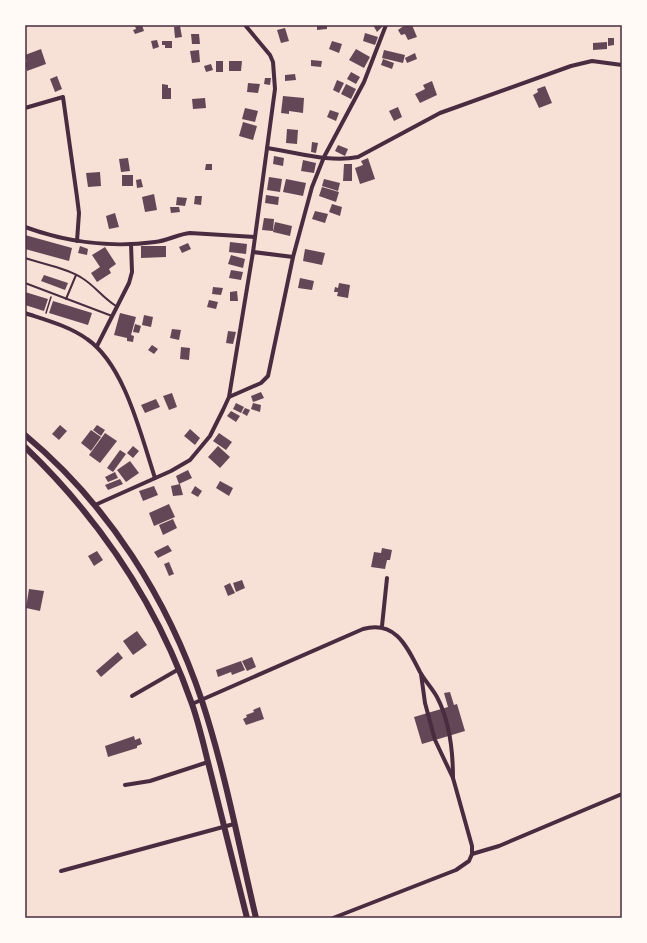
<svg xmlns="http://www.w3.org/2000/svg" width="647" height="943" font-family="'Public Sans',sans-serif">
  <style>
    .building { fill: #644757 }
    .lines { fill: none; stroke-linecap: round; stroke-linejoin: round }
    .path { stroke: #4a2c40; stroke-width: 1.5 }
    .service { stroke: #4a2c40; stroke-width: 2 }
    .minor { stroke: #4a2c40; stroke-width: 4 }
    .trunk { stroke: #4a2c40; stroke-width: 6 }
    .neatline { fill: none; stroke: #4a2c40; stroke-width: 1.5 }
  </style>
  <rect width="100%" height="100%" fill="#f7e1d7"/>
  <g class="building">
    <path d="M142,25l2,6 -9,3 -2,-4 3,-1 -1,-3z"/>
    <path d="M317,25h10v4l-10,1z"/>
    <path d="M373,25h8l2,1 -6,6z"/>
    <path d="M405,25h7l5,12 -9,3 -3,-6 -4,1 -3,-5z"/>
    <path d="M180,26l2,11 -7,1 -1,-11z"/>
    <path d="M285,28l4,13 -8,2 -4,-13z"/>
    <path d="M365,33l13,4 -3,8 -12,-4z"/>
    <path d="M191,34h8l1,10h-8z"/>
    <path d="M608,38h6v7l-6,1z"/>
    <path d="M157,40l2,7 -6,2 -2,-8z"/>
    <path d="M162,41h10v7h-7v-3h-3z"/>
    <path d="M332,41l10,3 -3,9 -10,-4z"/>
    <path d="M607,42v7l-14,1v-7z"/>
    <path d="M41,49l5,15 -19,7 -2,-9h2l-2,-7z"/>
    <path d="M356,49l14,8 -6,11 -15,-8z"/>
    <path d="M199,50l1,12 -8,1 -2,-12z"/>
    <path d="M384,50l21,5 -2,8 -21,-5z"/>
    <path d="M415,53l2,6 -10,4 -2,-5z"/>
    <path d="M383,59l11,4 -2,6 -11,-4z"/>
    <path d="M311,60l11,1 -1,6 -10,-1z"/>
    <rect x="216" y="61" width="7" height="11"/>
    <path d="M229,61h13l-1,10h-12z"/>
    <path d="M211,64l2,6 -7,2 -2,-6z"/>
    <path d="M351,72l9,5 -4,7 -9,-5z"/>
    <path d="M295,74l1,6 -11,1v-6z"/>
    <path d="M57,76l5,13 -7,3 -5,-13z"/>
    <path d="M265,78h6l-1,7 -6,-1z"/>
    <path d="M337,80l7,3 -5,10 -6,-3z"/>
    <path d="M432,81l5,14 -17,8 -5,-9 10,-5 -2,-4z"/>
    <path d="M248,83l12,1 -2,9 -11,-1z"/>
    <path d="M162,84l6,1v3h3v11h-9z"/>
    <path d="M346,84l10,5 -5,10 -10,-5z"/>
    <path d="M545,86l7,17 -13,5 -6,-13 5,-3 -1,-3z"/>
    <path d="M283,96l21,2 -1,15 -14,-2v3l-8,-1z"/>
    <path d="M205,98l1,10 -13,1 -1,-10z"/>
    <path d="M398,107l4,10 -8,4 -5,-10z"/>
    <path d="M245,108l13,3 -3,11 -13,-3z"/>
    <path d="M330,110l9,3 -3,8 -9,-4z"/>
    <path d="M243,122l14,4 -4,14 -14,-4z"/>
    <path d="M287,129l11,1 -1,14 -11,-1z"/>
    <path d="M312,142l6,1 -2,10 -5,-1z"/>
    <path d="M338,145l10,4 -3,7 -10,-5z"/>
    <path d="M274,156l10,2 -1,8 -10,-2z"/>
    <path d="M128,158l2,13 -9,1 -2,-13z"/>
    <path d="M368,158l7,21 -15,5 -5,-16 8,-3 -2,-4z"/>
    <path d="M303,160l13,3 -2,10 -13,-2z"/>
    <path d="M206,164h6v6h-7z"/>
    <path d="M344,164h8v17h-9z"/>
    <path d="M100,172l1,14 -13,1 -2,-14z"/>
    <rect x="122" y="175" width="11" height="11"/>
    <path d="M269,177l13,2 -2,13 -13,-2z"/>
    <path d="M141,179l2,8 -6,1 -1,-8z"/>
    <path d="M286,179l20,4 -3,13 -20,-4z"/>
    <path d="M324,179l16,4 -2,8 -16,-5z"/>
    <path d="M322,187l17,5 -3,10 -17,-6z"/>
    <path d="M154,194l3,16 -12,2 -3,-15z"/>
    <path d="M266,195l13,2 -1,8 -13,-2z"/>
    <path d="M195,196h7l-1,9 -7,-1z"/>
    <path d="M177,197l10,1 -2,8 -9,-1z"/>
    <path d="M332,204l10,3 -2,9 -11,-4z"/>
    <path d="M170,207h9l1,5 -9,1z"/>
    <path d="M315,211l13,3 -3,9 -13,-4z"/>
    <path d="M115,213l4,14 -10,2 -3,-13z"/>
    <path d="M264,218l10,1 -1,12 -11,-1z"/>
    <path d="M275,222l17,4 -2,10 -17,-4z"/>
    <path d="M25,235l47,13 -3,13 -44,-12z"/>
    <path d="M230,242l17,2 -1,10 -17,-2z"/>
    <path d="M188,243l3,6 -9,4 -3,-6z"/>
    <path d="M80,246l8,3 -1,6 -9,-2z"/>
    <path d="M141,246h25v11l-25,1z"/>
    <path d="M105,247l11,17 -7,5 2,4 -14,9 -6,-9 9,-6 -8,-12z"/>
    <path d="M305,249l20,4 -3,12 -19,-4z"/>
    <path d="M231,255l14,4 -2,9 -15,-4z"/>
    <path d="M231,270l12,2 -2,8 -12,-2z"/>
    <path d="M44,275l24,8 -3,7 -24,-9z"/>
    <path d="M300,278l14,3 -2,9 -14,-2z"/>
    <path d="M339,283l11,2 -2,13 -11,-2 1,-4h-4l1,-5 3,1z"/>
    <path d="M213,287l10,1 -2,7 -9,-1z"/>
    <path d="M237,291l1,10h-8v-9z"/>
    <path d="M25,292l23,7 -4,12 -19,-6z"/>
    <path d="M209,300l9,2 -2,7 -9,-2z"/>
    <path d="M53,301l39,12 -4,12 -39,-12z"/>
    <path d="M120,313l16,4 -5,18 3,1 -1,6 -6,-1v-3l-13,-3z"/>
    <path d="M144,315l9,2 -2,10 -9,-2z"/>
    <path d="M135,324l6,2 -2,7 -6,-1z"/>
    <path d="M172,329l9,1 -2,10 -9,-2z"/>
    <path d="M228,331l8,1 -3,12 -7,-1z"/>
    <path d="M152,345l6,4 -4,5 -6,-4z"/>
    <path d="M181,347l9,1 -1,12 -9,-1z"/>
    <path d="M261,392l3,6 -11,4 -2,-6z"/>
    <path d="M172,393l5,14 -8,3 -6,-14z"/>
    <path d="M156,399l4,8 -15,6 -4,-8z"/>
    <path d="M236,403l8,4 -3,6 -8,-4z"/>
    <path d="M253,403l8,2 -1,7 -9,-3z"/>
    <path d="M245,408l5,2 -3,6 -5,-3z"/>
    <path d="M231,411l9,5 -4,6 -9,-6z"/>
    <path d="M60,425l7,6 -8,9 -7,-6z"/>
    <path d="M97,425l8,5 -4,6 -8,-6z"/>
    <path d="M190,429l10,9 -5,7 -11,-9z"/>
    <path d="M91,430l10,7 -10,14 -10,-8z"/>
    <path d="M105,433l12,8 -17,22 -11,-8z"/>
    <path d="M219,433l13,9 -6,8 -13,-9z"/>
    <path d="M133,446l6,5 -6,7 -6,-5z"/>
    <path d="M218,446l12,11 -10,11 -12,-11z"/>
    <path d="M120,450l6,4 -13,18 -6,-4z"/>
    <path d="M130,461l9,12 -13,9 -9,-12z"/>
    <path d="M188,470l4,8 -13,6 -3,-8z"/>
    <path d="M115,472l3,6 -10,4 -3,-5z"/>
    <path d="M120,479l3,5 -15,6 -3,-5z"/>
    <path d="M220,481l13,7 -4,8 -13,-8z"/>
    <path d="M180,484l3,11 -10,1 -2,-10z"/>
    <path d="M154,486l4,9 -15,6 -4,-10z"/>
    <path d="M195,486l7,5 -4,6 -7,-4z"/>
    <path d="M169,504l6,13 -21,9 -5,-13z"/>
    <path d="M173,519l4,9 -14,7 -4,-10z"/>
    <path d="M168,545l4,6 -14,7 -4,-6z"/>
    <path d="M382,548l10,2 -2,10h-3l-2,9 -14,-2 3,-15 7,1z"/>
    <path d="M97,551l6,9 -9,6 -6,-10z"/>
    <path d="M169,562l5,12 -5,2 -5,-12z"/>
    <path d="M242,580l3,8 -9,4 -3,-9z"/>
    <path d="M230,583l5,10 -7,3 -4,-10z"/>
    <path d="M29,589l15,2 -4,20 -14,-3z"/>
    <path d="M137,631l10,14 -14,10 -10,-14z"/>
    <path d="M118,652l5,6 -22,19 -5,-6z"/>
    <path d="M252,657l4,10 -9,4 -5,-10z"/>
    <path d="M241,661l4,9 -13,5 -1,-3 -13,5 -2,-7z"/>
    <path d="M450,692l4,13 3,-1 8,27 -43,13 -8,-27 34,-10 -4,-14z"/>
    <path d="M260,707l4,12 -18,6 -3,-6 4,-2 -1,-2 8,-3 -1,-2z"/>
    <path d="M134,736l1,4 5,-2 2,6 -5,2v2l-29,9 -3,-11z"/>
  </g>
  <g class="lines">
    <path class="path" d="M46,313l5,-16"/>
    <g class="service">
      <path d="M25,258c17,6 43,10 57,20 13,8 21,20 34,28"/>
      <path d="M25,283l87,33"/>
      <path d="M66,299l10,-24"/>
    </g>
    <g class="minor">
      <path d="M25,108l38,-11 14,100 2,16 -2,28"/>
      <path d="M267,148c29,4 62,15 91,9l82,-44 131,-47 21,-5 30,4"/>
      <path d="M25,227c41,15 87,21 130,15 12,-1 23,-8 35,-9l65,4"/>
      <path d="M253,252l40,5"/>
      <path d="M25,313c21,7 44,13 62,26 38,26 54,97 68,139"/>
      <path d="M97,346l32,-63 3,-11 -1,-28"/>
      <path d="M229,397l32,-14 7,-7 25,-119 19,-70 12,-30 40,-75 22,-57"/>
      <path d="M95,505l76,-34 19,-11 20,-24 13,-26 6,-13 24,-145 22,-163 -2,-27 -3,-7 -25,-30"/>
      <path d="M382,626l5,-48"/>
      <path d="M132,696l47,-27"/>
      <path d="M192,704l171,-75c33,-9 44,18 57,43 5,9 12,16 17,25 13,25 16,54 16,81"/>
      <path d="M125,785l25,-4 58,-19"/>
      <path d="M472,854l27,-8 123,-52"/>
      <path d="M61,871l173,-47"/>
      <path d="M333,918l123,-48 13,-9 3,-7v-8l-19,-68 -18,-38 -10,-37 -4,-29"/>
    </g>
    <g class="trunk">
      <path d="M25,435c83,69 143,164 177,266 23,70 37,145 54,217"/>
      <path d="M25,447c76,73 132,157 167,257 8,23 13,47 19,70 12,48 24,96 36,144"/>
    </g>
  </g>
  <rect width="647" height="943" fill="none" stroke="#fffaf5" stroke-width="52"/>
  <rect x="26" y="26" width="595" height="891" class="neatline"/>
</svg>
